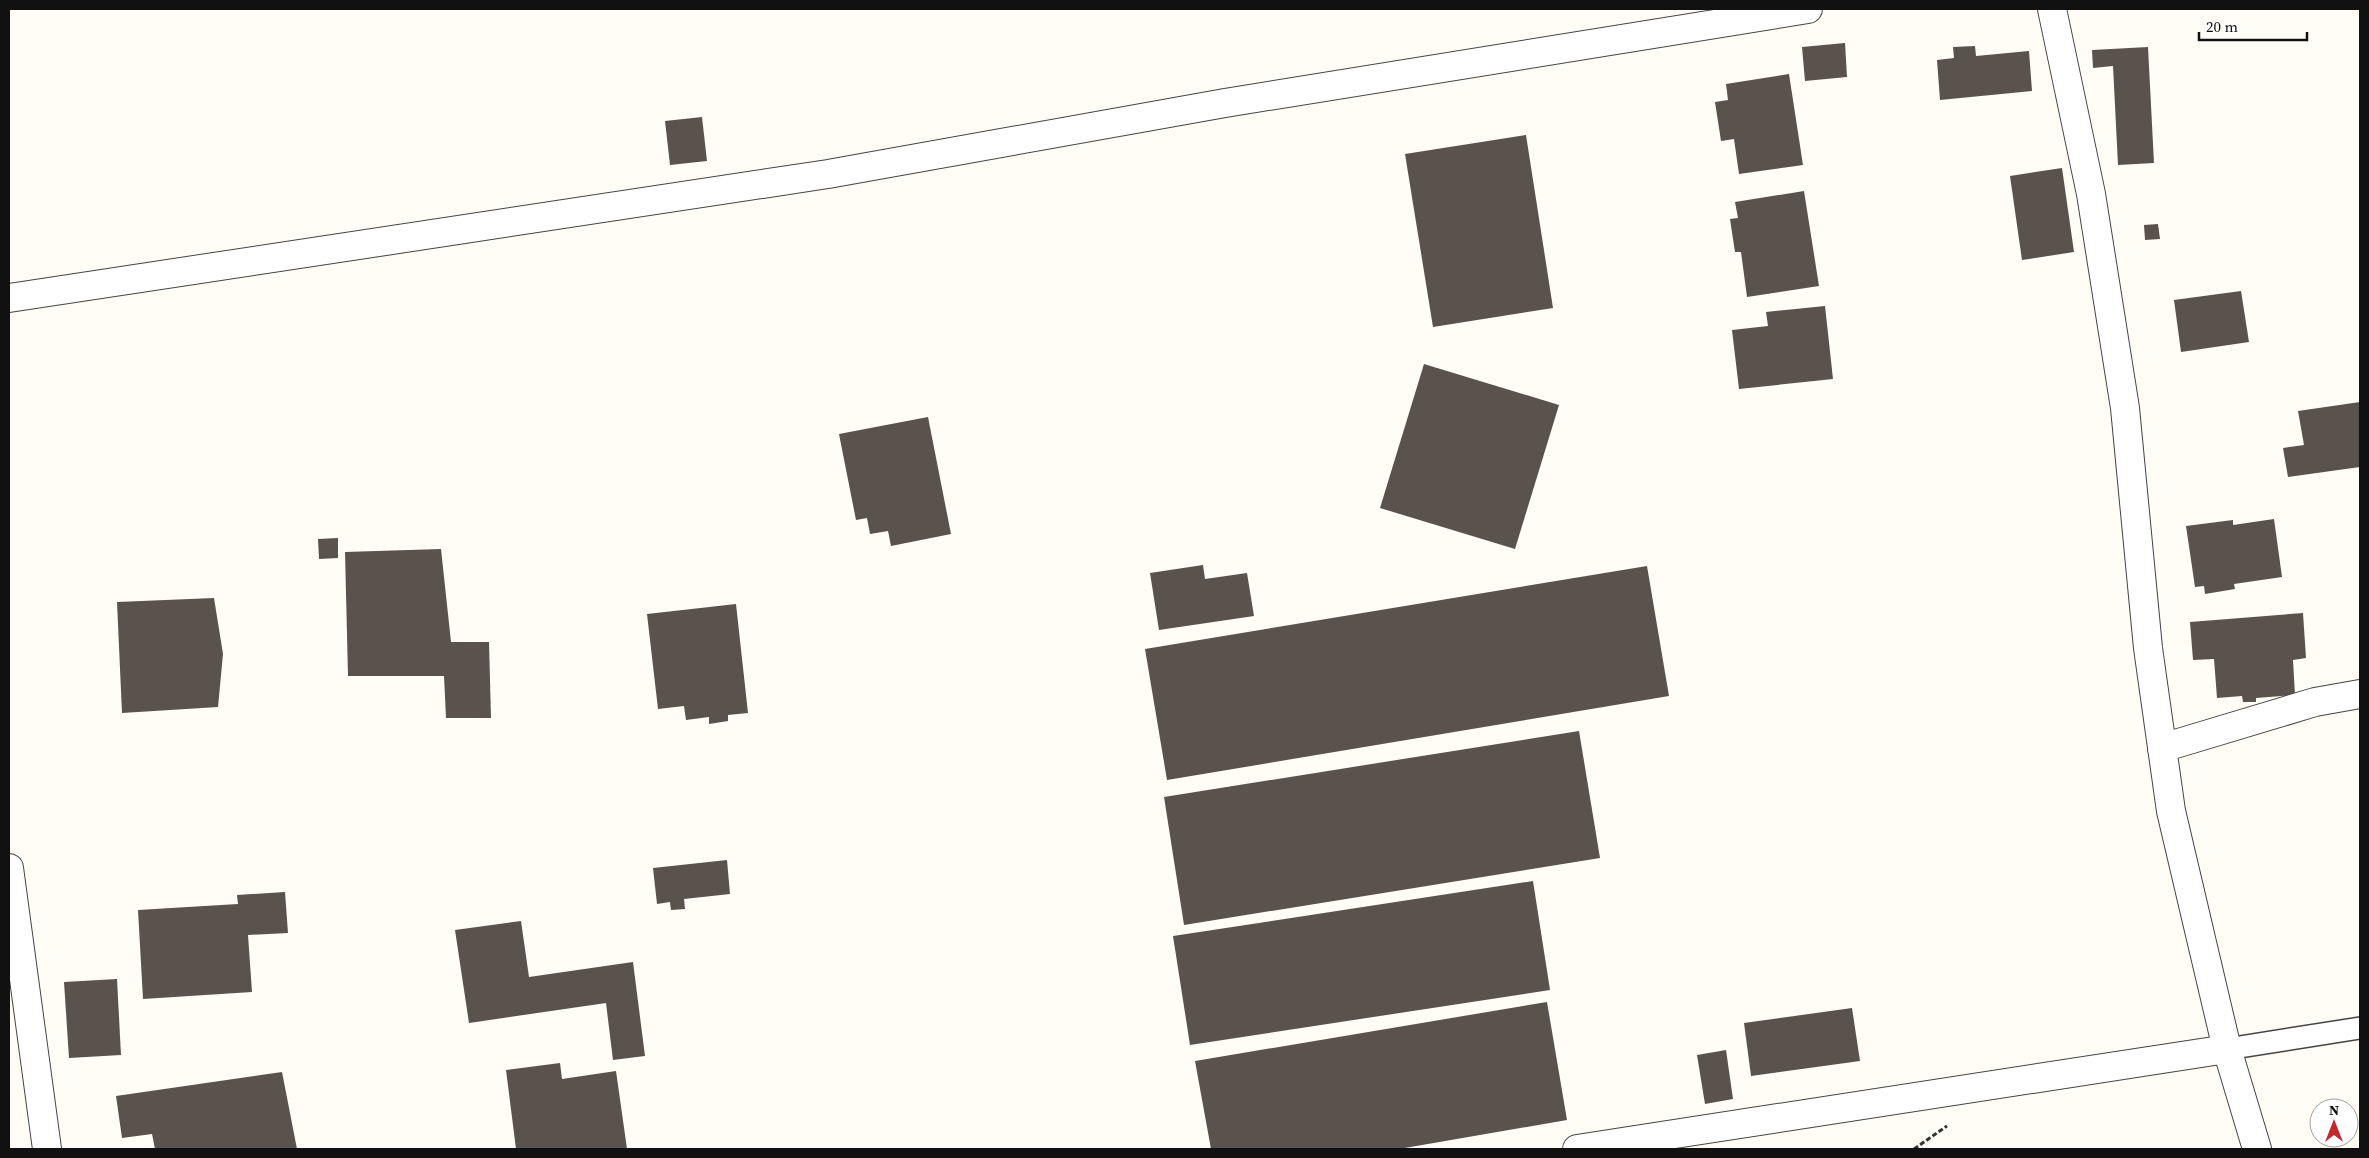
<svg xmlns="http://www.w3.org/2000/svg" width="2369" height="1158" font-family="'Source Serif 4',serif">
  <style>
    .building { fill: #5a524d }
    .lines { fill: none; stroke-linecap: round; stroke-linejoin: round }
    .lane-casing { stroke: #444; stroke-width: 24 }
    .street-casing { stroke: #444; stroke-width: 30 }
    .path { stroke: #333; stroke-width: 3; stroke-dasharray: 5 2.5; stroke-linecap: butt }
    .lane { stroke: #fff; stroke-width: 21 }
    .street { stroke: #fff; stroke-width: 28 }
  </style>
  <rect width="100%" height="100%" fill="#fffdf5"/>
  <g class="building">
    <path d="M1845,43l2,34 -42,4 -3,-34z"/>
    <path d="M1975,46l1,10 53,-5 3,40 -92,9 -3,-40 17,-2 -1,-11z"/>
    <path d="M2148,47l6,116 -36,2 -5,-99 -20,2 -1,-18z"/>
    <path d="M1789,74l14,91 -64,9 -5,-35 -13,2 -6,-39 13,-2 -2,-16z"/>
    <path d="M702,117l5,44 -37,4 -5,-44z"/>
    <path d="M1526,135l27,173 -120,19 -28,-173z"/>
    <path d="M2062,168l12,84 -52,8 -12,-84z"/>
    <path d="M1804,191l15,95 -72,11 -6,-45h-6l-5,-33 8,-1 -3,-16z"/>
    <path d="M2158,224l2,15 -15,1 -1,-15z"/>
    <path d="M2241,291l8,51 -68,10 -7,-52z"/>
    <path d="M1825,306l8,73 -94,10 -7,-59 36,-4 -2,-14z"/>
    <path d="M1424,364l135,41 -44,144 -135,-41z"/>
    <path d="M2360,402v65l-72,10 -5,-29 21,-3 -6,-34z"/>
    <path d="M928,417l23,117 -60,12 -3,-15 -18,3 -3,-16 -11,2 -17,-86z"/>
    <path d="M2274,519l8,58 -48,7 1,5 -30,5 -1,-8 -9,1 -9,-61 47,-6v5z"/>
    <path d="M338,538v20l-19,1 -1,-20z"/>
    <path d="M441,549l10,93h38l2,76h-45l-2,-42h-96l-3,-124z"/>
    <path d="M1203,565l2,14 42,-6 7,43 -95,14 -9,-57z"/>
    <path d="M1647,566l22,130 -502,84 -22,-131z"/>
    <path d="M214,598l9,56 -5,53 -96,6 -5,-111z"/>
    <path d="M736,604l12,109 -20,2v6l-19,3v-7l-23,3 -2,-14 -26,3 -11,-95z"/>
    <path d="M2303,613l3,45 -13,2 2,35 -39,3v4h-13l-1,-6 -25,2 -3,-39 -21,1 -3,-38z"/>
    <path d="M1579,731l21,127 -416,67 -20,-128z"/>
    <path d="M727,860l3,34 -46,5 1,10 -14,1 -1,-8 -13,2 -4,-36z"/>
    <path d="M1533,881l17,109 -360,55 -17,-109z"/>
    <path d="M285,892l3,41 -40,2 4,57 -109,7 -5,-89 100,-6 -1,-9z"/>
    <path d="M521,921l8,56 104,-15 12,94 -32,4 -7,-57 -137,20 -14,-93z"/>
    <path d="M117,979l4,76 -52,3 -5,-76z"/>
    <path d="M1547,1002l20,118 -168,29h-188l-16,-88z"/>
    <path d="M1852,1008l8,53 -109,15 -7,-53z"/>
    <path d="M1726,1050l7,49 -28,5 -8,-49z"/>
    <path d="M560,1063l2,16 54,-8 11,78h-111l-10,-79z"/>
    <path d="M282,1072l15,77h-142l-3,-15 -30,4 -6,-42z"/>
  </g>
  <g class="lines">
    <g class="lane-casing">
      <path id="lane" d="M2227,1049l133,-21"/>
    </g>
    <g class="street-casing">
      <g id="street">
        <path d="M2052,9l39,185 34,214 23,240 23,163 56,238 30,100"/>
        <path d="M9,298l819,-124 397,-71 583,-94"/>
        <path d="M2162,748l153,-46 45,-8"/>
        <path d="M9,868l38,281"/>
        <path d="M1577,1149l650,-100"/>
      </g>
    </g>
    <path class="path" d="M1914,1149l33,-23"/>
    <use href="#lane" class="lane"/>
    <use href="#street" class="street"/>
  </g>
  <rect width="2369" height="1158" fill="none" stroke="#111111" stroke-width="20"/>
  <g transform="translate(2334 1123)"><circle r="24" fill="#ffffff" stroke="#a0a0a0"/>
  <path d="M0-4L9 19L0 12L-9 19Z" fill="#c4262e"/>
  <text y="-8" font-size="14" font-weight="bold" text-anchor="middle" fill="#111111">N</text>
  </g>
  <path d="M2199 32v8h108v-8" fill="none" stroke="#111111" stroke-width="2.5"/>
  <text x="2206" y="32" font-size="15" fill="#111111" stroke="#ffffff" stroke-width="4" paint-order="stroke">20 m</text>
</svg>
